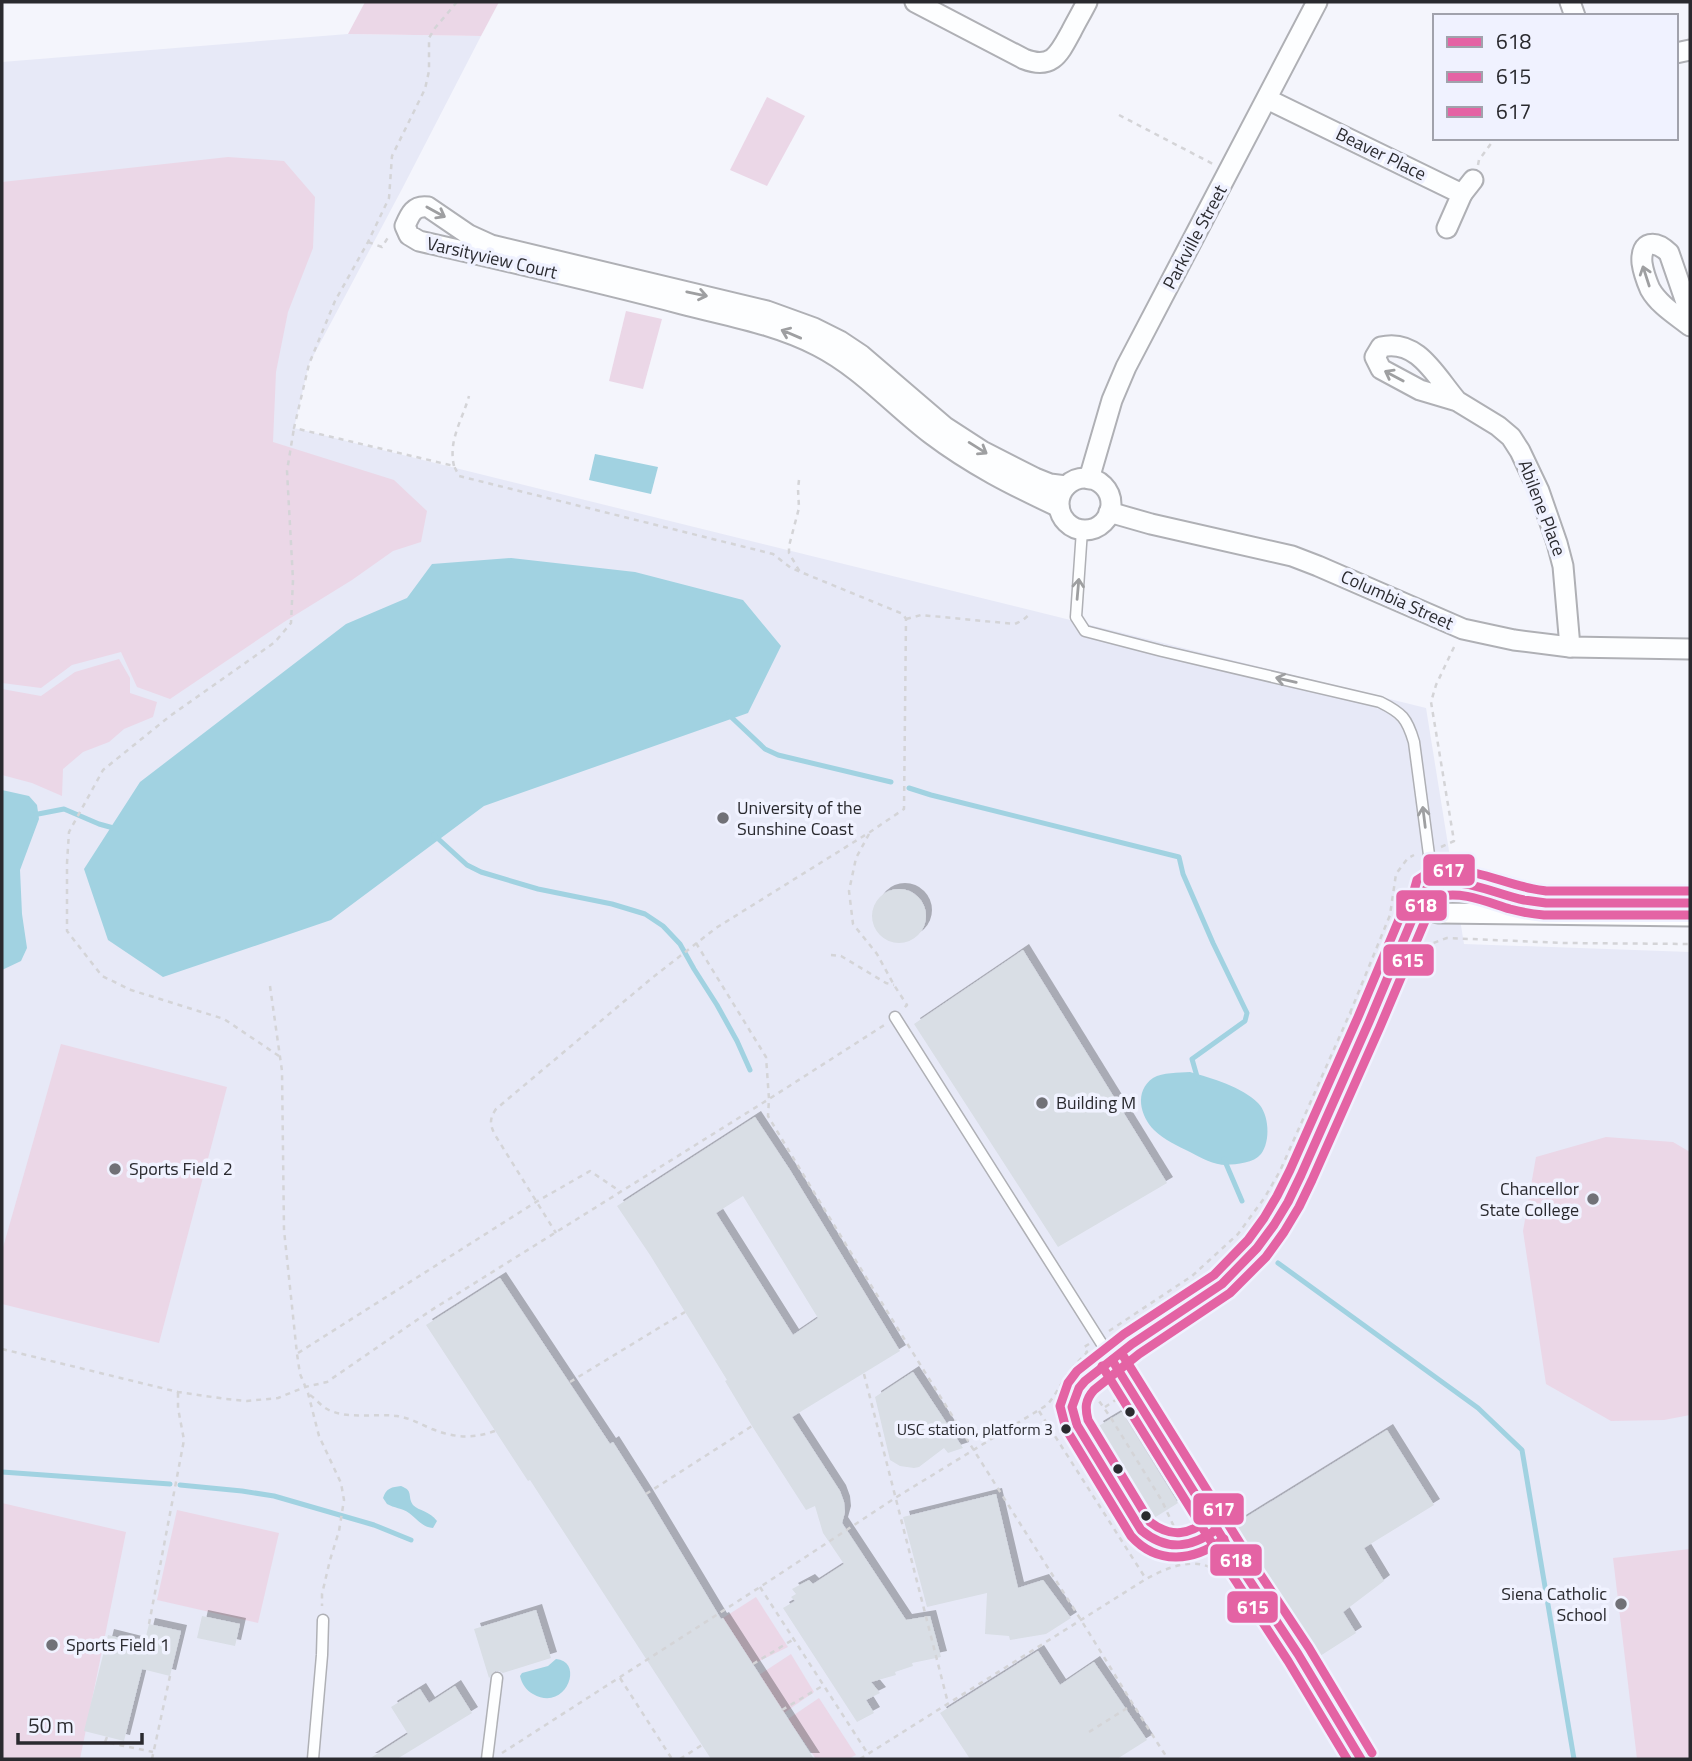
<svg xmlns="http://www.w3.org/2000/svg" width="1692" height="1761" font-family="'Titillium Web',sans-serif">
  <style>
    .built { fill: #e7e9f7 }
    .green { fill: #ebd7e7 }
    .water { fill: #a1d2e1 }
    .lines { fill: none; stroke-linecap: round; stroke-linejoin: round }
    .stream { stroke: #a1d2e1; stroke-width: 5 }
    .building { fill: #d9dee5; fill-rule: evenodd; filter: url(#shadow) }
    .service-casing { stroke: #afb0b5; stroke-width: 13 }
    .minor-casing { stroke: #afb0b5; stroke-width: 23 }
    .path { stroke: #d4d4d7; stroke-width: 2.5; stroke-dasharray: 5 5; stroke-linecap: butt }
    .service { stroke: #fdfeff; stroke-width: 10 }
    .minor { stroke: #fdfeff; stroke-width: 19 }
    .bus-1-casing { stroke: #f0f2ff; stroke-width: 14 }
    .bus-2-casing { stroke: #f0f2ff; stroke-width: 14 }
    .bus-3-casing { stroke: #f0f2ff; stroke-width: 14 }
    .bus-1 { stroke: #e463a4; stroke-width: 9 }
    .bus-2 { stroke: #e463a4; stroke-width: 9 }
    .bus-3 { stroke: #e463a4; stroke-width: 9 }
    .oneway { stroke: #9e9fa1 }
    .poi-dot { fill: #717177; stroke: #f0f2ff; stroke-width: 2.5 }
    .bus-dot { fill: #2a2a2f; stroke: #f0f2ff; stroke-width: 2.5 }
    .labels { text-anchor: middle; stroke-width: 7; stroke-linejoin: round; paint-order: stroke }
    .bus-label { font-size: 16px; fill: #2a2a2f; stroke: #f0f2ff; text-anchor: end }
    .street-label { font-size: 18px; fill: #2a2a2f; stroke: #f0f2ff }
    .poi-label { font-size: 18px; fill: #2a2a2f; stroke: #f0f2ff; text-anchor: start }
    .line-badge { stroke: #f0f2ff; stroke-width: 2.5 }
    .badge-label { font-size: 19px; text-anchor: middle; font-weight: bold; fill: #fff }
  </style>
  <defs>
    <filter id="shadow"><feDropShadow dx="6" dy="-6" stdDeviation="0" flood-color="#0004"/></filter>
  </defs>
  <rect width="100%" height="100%" fill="#f4f5fc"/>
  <path class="built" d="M348,34l133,2 -79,153 -93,175 -15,64 1132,280 38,236 226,8v807h-1688v-1697z"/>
  <g class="green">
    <path d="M365,2h134l-18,34 -133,-2z"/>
    <path d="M767,97l38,19 -38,70 -37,-16z"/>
    <path d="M228,157l56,4 31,36 -2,51 -25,64 -12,60 -3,70 121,38 33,31 -6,31 -28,9 -41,29 -68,42 -114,77 -33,-12 -16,-35 -49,13 -31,23 -39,-5v-501z"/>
    <path d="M626,311l36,8 -19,70 -34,-8z"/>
    <path d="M119,659l11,19v15l27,9 -4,15 -29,12 -15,13 -26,10 -20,17 -1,27 -30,-13 -30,-8v-86l39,7 34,-24z"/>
    <path d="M61,1044l166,43 -68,256 -157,-39v-53z"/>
    <path d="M1606,1137l67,5 17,10v263l-26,5 -53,1 -65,-37 -23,-153 13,-74z"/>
    <path d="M2,1503l124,29 -46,227h-78z"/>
    <path d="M177,1510l102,23 -21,90 -101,-23z"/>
    <path d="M1690,1549v210h-53l-24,-201z"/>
    <path d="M756,1597l32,50 -35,17 -30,-46z"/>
    <path d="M791,1654l23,38 -30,21 -25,-38z"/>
    <path d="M819,1698l37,57 -8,4h-32l-28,-40z"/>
  </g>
  <g class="water">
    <path d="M595,454l63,13 -7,27 -62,-14z"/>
    <path d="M511,558l124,14 108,28 38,46 -33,67 -264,93 -153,114 -168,57 -55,-37 -24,-71 56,-87 206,-158 61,-26 25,-34z"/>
    <path d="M2,790l27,6 8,9 2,14 -19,51 2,44 5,34 -6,13 -19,9z"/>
    <path d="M1190,1072c22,6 52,15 68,31 11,11 13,38 3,51 -7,9 -24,10 -35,11 -12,0 -25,-7 -36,-13 -12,-6 -26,-12 -36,-22 -14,-14 -20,-39 -1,-52 10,-6 25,-5 37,-6z"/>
    <path d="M401,1486c13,5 6,10 12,19 6,6 17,6 24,16l-4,7c-11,-1 -16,-9 -24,-15 -7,-5 -15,-5 -22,-9l-4,-6c3,-10 9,-11 18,-12z"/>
    <path d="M556,1659c29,2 10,54 -23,35 -7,-4 -11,-10 -13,-18l2,-3 26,-7z"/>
  </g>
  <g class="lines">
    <g class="stream">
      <path d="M729,715l36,34 13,6 113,27"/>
      <path d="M909,788l22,7 248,62 4,17 30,69 34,70 -2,8 -53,38 6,21"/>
      <path d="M33,815l31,-6 35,15 18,5"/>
      <path d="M434,835l33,30 14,7 57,17 74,15 33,10 18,12 17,18 14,25 23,36 20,36 13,29"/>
      <path d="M1224,1159l18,42"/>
      <path d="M1278,1263l200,145 44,42 52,309"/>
      <path d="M2,1472l168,12"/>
      <path d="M180,1485l62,6 32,5 100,29 37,15"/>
    </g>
  </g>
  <g class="building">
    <circle cx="899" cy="916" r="27"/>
    <path d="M1023,950l144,233 -109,64 -144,-223z"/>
    <path d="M755,1117l35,53 110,181 -108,66 48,74 4,11 1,10 -3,11 64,97 24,-4 11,41 -29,6 1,3 -18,6 1,3 -25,7 9,11 -14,7 8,13 -17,9 -74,-114 12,-7 -4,-4 5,-3 -4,-5 17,-9 4,4 31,-20 -21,-31 -8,-27 -9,4 -54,-84 -27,-45 2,-1 -77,-125 -33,-49zM743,1196l75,122 -25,17 -77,-122z"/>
    <path d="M500,1278l110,166 3,-2 33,52 75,125 2,-1 91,141h-103l-181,-279 -2,1 -102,-156z"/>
    <path d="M913,1372l50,76 -15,5 -4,-5 -25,19 -5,1 -14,-2 -10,-6 -15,-63z"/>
    <path d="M1122,1412l56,91 -24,15 -57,-91z"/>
    <path d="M1387,1430l47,75 -70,43 20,33 -41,31 13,21 -36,23 -85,-132z"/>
    <path d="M996,1494l22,94 25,-8 28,38 -25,16 -36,6 -1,-4 -24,-2 2,-41 -60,14 -24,-90z"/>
    <path d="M536,1610l15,48 -48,15 -4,-2h-4l-6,7 -15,-49z"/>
    <path d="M202,1616l38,8 -5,22 -38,-8z"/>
    <path d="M149,1624l32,7 -11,45 -28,-7 -18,72 -40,-10 24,-96 36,9z"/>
    <path d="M1038,1651l22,34 34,-23 53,78 -30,19h-147l-30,-46z"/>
    <path d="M455,1686l17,27 -75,46h-28l39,-25 -17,-27 29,-18 9,14z"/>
  </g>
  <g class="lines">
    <g class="service-casing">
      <g id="service">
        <path d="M1082,530l-6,87 9,14 77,20 218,51c22,11 27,16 34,40l19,143"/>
        <path d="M895,1017l217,343"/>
        <path d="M1217,1529c-6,4 -12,10 -19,12 -19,8 -43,3 -57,-11l-64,-105 -5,-18 7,-19 6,-7 47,-37 90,-60 17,-17 18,-19 17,-23 14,-23 13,-27 110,-254 12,-18"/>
        <path d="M313,1759l9,-104 1,-35"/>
        <path d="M487,1759l10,-81"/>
      </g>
    </g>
    <g class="minor-casing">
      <g id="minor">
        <path d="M915,2l109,57c28,11 35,-5 47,-27 5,-10 11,-20 16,-30"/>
        <path d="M1570,2l5,14"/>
        <path d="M1676,53l14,-3"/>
        <path d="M1267,99l195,95 -15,34"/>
        <path d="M1462,194l11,-14"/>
        <path d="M1690,314l-21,-61c-13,-13 -29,-13 -27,10 1,7 5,19 8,26 9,16 26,26 40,37"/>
        <path d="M1457,401c-21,-24 -39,-63 -76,-54l-6,10 6,12 39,21 37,11 41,25 13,11 9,14 19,40 18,52 6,23 7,81"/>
        <circle cx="1085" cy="504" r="26"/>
        <path d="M1089,479l23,-79 14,-33 191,-365"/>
        <path d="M1059,507c-47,-22 -87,-42 -128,-73 -38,-29 -70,-66 -113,-88 -42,-22 -90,-30 -136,-42 -87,-23 -175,-43 -263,-63l-10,-6 -4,-9c5,-12 9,-21 23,-19l41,28 22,10 276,66 47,17 26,13 21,14 84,72 37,24 53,27 15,6 16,2"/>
        <path d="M1109,512l42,12 141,32 26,10 145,63 51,11 56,7 120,2"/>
        <path d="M1690,903h-144c-7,-1 -15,-2 -22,-3 -22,-5 -68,-25 -91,-15 -8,3 -9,10 -10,18l5,7 10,3 252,3"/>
        <path d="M1112,1360l126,203 60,91 63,105"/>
      </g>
    </g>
    <g class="path">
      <path d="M457,2l-22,26 -6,10v33l-4,18 -33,67 -3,42 -21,44 -33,59 -26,63 -15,64 160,38 5,10 314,78 18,14 112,46 3,5 -2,190 -34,23 -154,96 -64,50 -156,131c-7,10 -6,16 -1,26l61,98"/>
      <path d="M1119,115l94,49"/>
      <path d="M1478,165l1,-5 16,-22"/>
      <path d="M368,242l14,5 7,-11"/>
      <path d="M454,466c-6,-26 8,-45 15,-70"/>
      <path d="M799,480l-1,9 1,19 -10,38v7l11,19"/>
      <path d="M906,619l15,-4 94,9 8,-4 8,-7"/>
      <path d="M869,834l-13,24 -7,33 4,33 24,30 17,31 13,20 -3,3"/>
      <path d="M1441,847l13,-6 -23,-139 5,-17 19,-40"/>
      <path d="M696,943l70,114 3,42 -1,17c97,162 198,322 299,482 34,53 66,108 101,161"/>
      <path d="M831,955l10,1 45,27 8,2"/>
      <path d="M270,986l12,85 2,159 13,124 3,20 8,19 11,43 22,47 3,17 -5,31 -9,29 -8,34v12"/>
      <path d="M1350,1013l40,-98 6,-41 12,-16 6,-3"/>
      <path d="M1381,1024l4,-2c9,-20 19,-52 32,-68 8,-9 19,-12 30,-16l117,5 126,1"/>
      <path d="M279,1056l-55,-37 -93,-29 -29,-14 -35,-45v-68l2,-31 34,-62 67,-54 105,-74 16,-19 2,-43 -6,-109 7,-43"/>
      <path d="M1109,1331l83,-55 46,-42 27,-37 15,-26 70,-158 6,3"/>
      <path d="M2,1349l176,43 48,7 21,2 31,-3 27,-11 22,-5 103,-71 339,-212 117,-75"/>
      <path d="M298,1353l238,-151 54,-31 31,21"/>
      <path d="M864,1374l84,329"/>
      <path d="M570,1382l115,-70"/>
      <path d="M310,1395c6,4 11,11 17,14 20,11 48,4 70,7 13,2 23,8 35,13 23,9 40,10 63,2"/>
      <path d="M1092,1395l5,3 14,20 51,83 14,30"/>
      <path d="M1105,1407l12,-8"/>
      <path d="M1039,1411l107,168"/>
      <path d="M646,1494l106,-68"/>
      <path d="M760,1587l108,167"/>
      <path d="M149,1624l35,-184 -6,-32v-16"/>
      <path d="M753,1664l41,-25"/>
      <path d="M620,1678l52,81"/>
      <path d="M782,1710l42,-25"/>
      <path d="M1089,1732l43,-27"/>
      <path d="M107,1737l-2,5 48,10"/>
      <path d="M502,1753l258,-166 135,-89 152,-93c8,-9 13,-20 20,-30 5,-9 14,-15 20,-23l-3,-5 5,-3"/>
      <path d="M152,1759l18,-83"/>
      <path d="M680,1759l22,-14"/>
      <path d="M860,1759l286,-180c22,-12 52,-25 74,-5l4,-2"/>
    </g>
    <use href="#service" class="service"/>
    <use href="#minor" class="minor"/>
    <g class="bus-1-casing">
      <g id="bus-1">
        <path d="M1112,1360l126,203 60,91 63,105"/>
        <path d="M1217,1529c-25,19 -50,23 -76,1l-64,-105 -5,-18 7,-19 6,-7 47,-37 90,-60 35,-36 17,-23 14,-23 13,-27 68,-153 45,-107 9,-12 4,-15c33,-14 64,5 97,12 7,1 15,2 22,3h144"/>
      </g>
    </g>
    <g class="bus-2-casing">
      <g id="bus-2">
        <path d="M1102,1366l126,203 60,92 59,98"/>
        <path d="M1210,1519c-20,15 -38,20 -60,3l-62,-102c-3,-12 -3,-20 6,-30l45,-36 91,-61 36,-36 18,-25 15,-25 13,-27 68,-153 45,-106 9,-13 3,-11c24,-7 50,5 73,12 11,3 23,5 34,6h146"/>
      </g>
    </g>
    <g class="bus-3-casing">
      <g id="bus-3">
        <path d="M1122,1354l126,202 61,92 63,105"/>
        <path d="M1224,1539c-30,22 -66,27 -93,-3l-65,-107 -6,-23 8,-23 9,-12 47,-37 90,-59 34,-35 16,-22 13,-22 13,-26 68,-153 45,-107 9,-12 5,-18c31,-24 75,0 108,7 7,2 15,3 22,4h143"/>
      </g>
    </g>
    <use href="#bus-1" class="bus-1"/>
    <use href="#bus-2" class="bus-2"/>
    <use href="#bus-3" class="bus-3"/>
  </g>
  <defs><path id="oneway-shaft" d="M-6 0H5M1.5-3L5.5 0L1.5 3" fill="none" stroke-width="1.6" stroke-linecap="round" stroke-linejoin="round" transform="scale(1.75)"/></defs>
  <g class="oneway">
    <use href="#oneway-shaft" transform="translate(436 212) rotate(29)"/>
    <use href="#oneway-shaft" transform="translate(1646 276) rotate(-108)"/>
    <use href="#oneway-shaft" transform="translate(697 294) rotate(12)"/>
    <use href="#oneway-shaft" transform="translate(791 334) rotate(-157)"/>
    <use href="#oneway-shaft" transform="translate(1394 376) rotate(-152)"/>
    <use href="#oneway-shaft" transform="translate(978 448) rotate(32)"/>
    <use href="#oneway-shaft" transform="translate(1078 589) rotate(-85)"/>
    <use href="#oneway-shaft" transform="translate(1286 680) rotate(-167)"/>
    <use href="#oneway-shaft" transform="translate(1424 817) rotate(-97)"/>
  </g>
  <g class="poi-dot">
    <circle cx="723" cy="818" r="7"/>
    <circle cx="1042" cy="1103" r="7"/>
    <circle cx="115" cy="1169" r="7"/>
    <circle cx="1593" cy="1199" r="7"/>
    <circle cx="1621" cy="1604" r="7"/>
    <circle cx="52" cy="1645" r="7"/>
  </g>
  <g class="bus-dot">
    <circle cx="1130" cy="1412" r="6"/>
    <circle cx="1066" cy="1429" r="6"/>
    <circle cx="1118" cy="1469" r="6"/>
    <circle cx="1146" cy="1516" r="6"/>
  </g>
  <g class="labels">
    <g class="bus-label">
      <text x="1053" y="1435">USC station, platform 3</text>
    </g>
    <g class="street-label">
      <text transform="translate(1381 154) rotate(26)" y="6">Beaver Place</text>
      <text transform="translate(1195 237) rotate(-62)" y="6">Parkville Street</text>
      <text transform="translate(492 258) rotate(13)" y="6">Varsityview Court</text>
      <text transform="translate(1542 508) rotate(69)" y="6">Abilene Place</text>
      <text transform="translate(1397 600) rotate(24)" y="6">Columbia Street</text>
    </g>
    <g class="poi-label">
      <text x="737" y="814">University of the<tspan x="737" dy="21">Sunshine Coast</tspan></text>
      <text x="1056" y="1109">Building M</text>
      <text x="129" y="1175">Sports Field 2</text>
      <text x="1579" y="1195" text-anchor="end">Chancellor<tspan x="1579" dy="21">State College</tspan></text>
      <text x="1607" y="1600" text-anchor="end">Siena Catholic<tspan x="1607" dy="21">School</tspan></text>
      <text x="66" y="1651">Sports Field 1</text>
    </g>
  </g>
  <g class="line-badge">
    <rect x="1422" y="853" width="54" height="34" rx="7" fill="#e463a4"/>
    <rect x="1395" y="889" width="53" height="33" rx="7" fill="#e463a4"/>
    <rect x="1382" y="943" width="53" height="34" rx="7" fill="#e463a4"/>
    <rect x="1192" y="1492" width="53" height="34" rx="7" fill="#e463a4"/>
    <rect x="1209" y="1543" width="54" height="34" rx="7" fill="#e463a4"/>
    <rect x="1226" y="1590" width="53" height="34" rx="7" fill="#e463a4"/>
  </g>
  <g class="badge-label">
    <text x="1449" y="877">617</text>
    <text x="1421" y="912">618</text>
    <text x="1408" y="967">615</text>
    <text x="1219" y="1516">617</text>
    <text x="1236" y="1567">618</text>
    <text x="1253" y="1614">615</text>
  </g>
  <rect width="1692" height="1761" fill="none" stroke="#2a2a2f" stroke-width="7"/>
  <rect x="1433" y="14" width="245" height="126" fill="#f0f2ff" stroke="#a1a2ac" stroke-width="2"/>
  <rect x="1447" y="37" width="35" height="10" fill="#e463a4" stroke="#a1a2ac" stroke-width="2"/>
  <text x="1496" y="49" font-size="21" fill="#2a2a2f">618</text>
  <rect x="1447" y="72" width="35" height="10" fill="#e463a4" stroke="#a1a2ac" stroke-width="2"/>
  <text x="1496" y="84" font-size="21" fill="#2a2a2f">615</text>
  <rect x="1447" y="107" width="35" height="10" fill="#e463a4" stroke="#a1a2ac" stroke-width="2"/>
  <text x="1496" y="119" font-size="21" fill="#2a2a2f">617</text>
  <path d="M18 1733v10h124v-10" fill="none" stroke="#2a2a2f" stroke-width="3.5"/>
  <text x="28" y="1733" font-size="21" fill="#2a2a2f" stroke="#f0f2ff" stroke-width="5" paint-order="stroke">50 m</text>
</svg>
